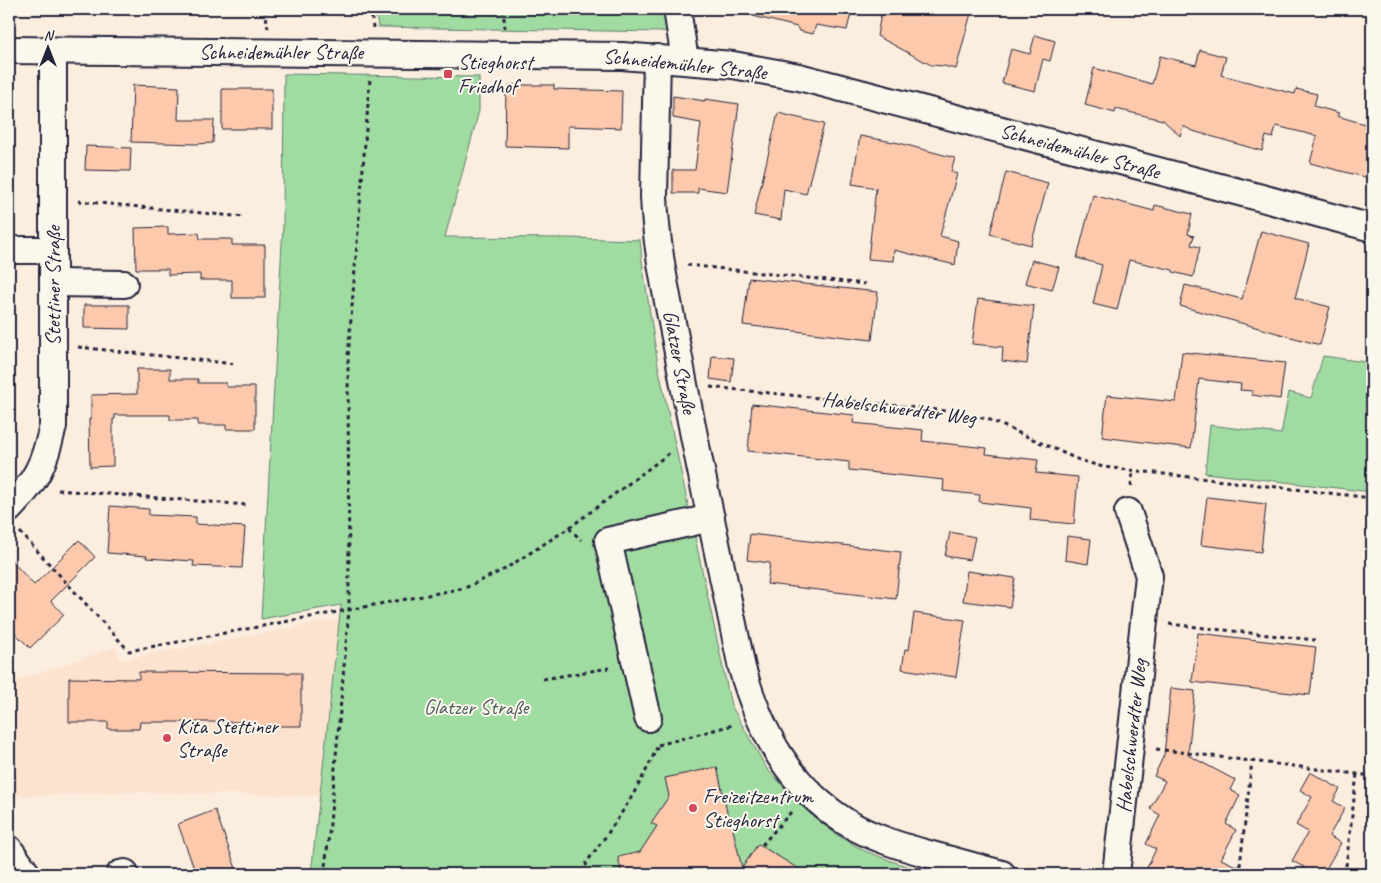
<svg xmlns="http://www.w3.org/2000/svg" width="1381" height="883" font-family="Caveat,sans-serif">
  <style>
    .built { fill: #fce3d0 }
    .green { fill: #a0dba1; stroke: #617e6e }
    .building { fill: #fdc9ad; stroke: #22223b }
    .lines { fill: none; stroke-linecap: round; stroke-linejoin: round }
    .minor-casing { stroke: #22223b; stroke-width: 30 }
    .path { stroke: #22223b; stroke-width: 3; stroke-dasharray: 4 4; stroke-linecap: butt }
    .minor { stroke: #fbf7ec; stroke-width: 26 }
    .poi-dot { fill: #d1495b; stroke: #fbf7ec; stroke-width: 2 }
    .labels { text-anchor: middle; stroke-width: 4; stroke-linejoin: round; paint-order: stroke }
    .street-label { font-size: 21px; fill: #22223b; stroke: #fbf7ec }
    .poi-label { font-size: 21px; fill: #22223b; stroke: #fbf7ec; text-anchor: start }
    .park-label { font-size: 21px; fill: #485a5a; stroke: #fbf7ec }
  </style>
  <rect width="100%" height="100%" fill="#fbeedf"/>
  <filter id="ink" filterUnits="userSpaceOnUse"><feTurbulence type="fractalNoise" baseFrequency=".02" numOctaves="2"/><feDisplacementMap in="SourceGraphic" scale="10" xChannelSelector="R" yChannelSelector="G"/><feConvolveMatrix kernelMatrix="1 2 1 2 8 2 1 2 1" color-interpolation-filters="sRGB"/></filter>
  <g filter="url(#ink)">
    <path class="built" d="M339,619l-20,177 -197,-4 -113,5v-114l107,-36 4,13z"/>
    <g class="green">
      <path d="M375,9h314l3,16 -31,7 -283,-5z"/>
      <path d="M284,74l195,3v34l-34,126 122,1 73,2 2,21 16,104 73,340 36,64 41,42 29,24 28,16 32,12 16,5 -1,6h-601l30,-269 -80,14 22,-394z"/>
      <path d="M1323,356l49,7v129l-167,-19 5,-48 71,9 8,-42 22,6z"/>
    </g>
    <g class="building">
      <path d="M754,9h98l-5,21 -31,-5 -3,9 -14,-3 -2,-4 -44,-11z"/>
      <path d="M882,9h72l17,4 -15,56 -12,-3 -13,-1 -54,-29z"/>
      <path d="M1035,35l20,6 -5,20 -7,-2 -8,32 -33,-8 9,-34 19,5z"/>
      <path d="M1200,50l26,7 -5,18 74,19 1,-5 21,5 -3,12 25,7 -2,3 35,10v53l-62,-16 7,-27 -41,-10 -3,12 -7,-2 -4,15 -69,-20 -10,-5 -3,10 -17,-16 -47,-11 -1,4 -30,-8 9,-37 58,16 8,-28 36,9z"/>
      <path d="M133,85l46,2 -1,33h36l-1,23 -17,1 -65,-2z"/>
      <path d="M509,85h45v4l68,2 -1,37 -53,-2v22l-63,-2 1,-57h3z"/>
      <rect x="222" y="89" width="50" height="40"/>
      <path d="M673,96l32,5v-2l34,5 -12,88 -29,-4v5h-25v-23h22l6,-47 -28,-5z"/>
      <path d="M778,113l46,11 -18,70 -22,-5 -3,31 -27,-5z"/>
      <path d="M860,136l39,7 56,15 -4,14 6,2 -17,62 18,5 -3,24 -61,-15 -1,11 -25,-2 8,-71 -24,-4z"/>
      <path d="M86,146l45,2 -1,23 -45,-1z"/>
      <path d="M1006,172l42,11 -17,62 -41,-11z"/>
      <path d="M1093,195l61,16 1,-6 37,9 -4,20 6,2 -3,9 9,2 -7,30 -20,-5v-2l-44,-10 -12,50 -24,-6 9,-39 -25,-7z"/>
      <path d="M168,227v7l31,-1 1,6h32v6h33v53h-33v-18h-32v-6l-32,1v-6h-32l-1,-41z"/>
      <path d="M1261,231l48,13 -14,54 35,9 -10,38 -140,-39 5,-21 57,14z"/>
      <path d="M1032,260l27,7 -7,23 -27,-7z"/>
      <path d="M749,278l129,14 -6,48 -129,-15z"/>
      <path d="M978,299l56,7 -7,58 -25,-3 1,-14 -31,-3z"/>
      <path d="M84,305h45v24l-45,-1z"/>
      <path d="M1182,352l103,11 -5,36 -28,-4 1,-4 -13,-1 1,-6 -42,-5 -8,69 -89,-11 5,-42 69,7z"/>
      <path d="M712,356l22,2 -3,24 -21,-3z"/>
      <path d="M137,369h33v10h28v4h28v4h29v42h-29v-4h-28v-5h-28v-5h-55v4h-2v47l-23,1 -1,-48h2v-24l46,-1z"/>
      <path d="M752,404l102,11 -1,8 70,7 -1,11 65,7 -1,6 52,6 -2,13 42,4 -4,47 -44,-4 1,-12 -52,-6 1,-7 -37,-4 1,-11 -95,-10v-8l-101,-11z"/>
      <path d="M1207,497l59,7 -5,48 -60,-7z"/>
      <path d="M110,506l39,3v6l47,2v7l49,3 -3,41 -49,-2 1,-5 -48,-3 1,-2 -40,-3z"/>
      <path d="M950,532l25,5 -5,23 -25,-4z"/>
      <path d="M750,534l151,18 -5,47 -129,-15 3,-21 -23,-3z"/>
      <path d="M1067,536l24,3 -3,25 -23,-4z"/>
      <path d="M79,540l16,17 -44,44 13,14 -34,33 -21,-21v-69l25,27z"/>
      <path d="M967,571l48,7 -5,29 -47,-6z"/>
      <path d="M914,613l51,7 -9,57 -54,-8 3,-20 4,1z"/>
      <path d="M1198,633l118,14 -6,48 -118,-13z"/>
      <path d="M139,672l162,1v53h-58v-4h-103l-1,7h-31v-7h-39v-44l70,1z"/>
      <path d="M1171,688l24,3 -7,64 47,25 -5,10 10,5 -14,29 10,6 -15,29 32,15h-109l12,-25 -10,-5 14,-29 -10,-6 15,-28 -11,-5 10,-21z"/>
      <path d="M717,767l12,54h2l11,47 16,-24 49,30h-185l-4,-17 22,-5 17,-26 -6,-3 18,-27 -4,-18z"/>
      <path d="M1310,772l30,17 -7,12 12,7 -16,28 12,7 -18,31h-23l4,-7 -12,-6 16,-29 -12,-7 16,-28 -12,-7z"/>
      <path d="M215,810l23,64h-42l-18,-50z"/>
    </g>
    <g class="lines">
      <g class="minor-casing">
        <g id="minor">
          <path d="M677,9l8,51"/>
          <path d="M9,50l613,6 111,9 66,12 459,120 114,31"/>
          <path d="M657,58l-3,138c2,55 15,109 25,162 19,104 42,207 63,310 18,63 47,118 104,154 26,16 57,25 86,33 23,6 47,13 70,19"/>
          <path d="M9,250h44"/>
          <path d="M53,283l71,1"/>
          <path d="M9,509c28,-29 35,-44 44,-83v-375"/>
          <path d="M648,718l-40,-177 103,-23"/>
          <path d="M9,849l18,25"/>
          <path d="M120,874l5,-1"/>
          <path d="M1116,874l33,-298 -21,-64"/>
        </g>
      </g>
      <g class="path">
        <path d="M265,9l3,19"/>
        <path d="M371,9l2,19"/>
        <path d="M503,9l2,19"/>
        <path d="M78,201l166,16"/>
        <path d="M687,265l178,19"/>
        <path d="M78,347l157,17"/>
        <path d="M710,387l229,23 49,9 91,41 24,7 269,31"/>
        <path d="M1131,486l2,-15"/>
        <path d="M58,490l189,15"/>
        <path d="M569,528l12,12"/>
        <path d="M20,532l109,119 336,-63 40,-19 64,-41 102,-76"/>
        <path d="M1169,624l146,16"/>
        <path d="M543,679l66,-11"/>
        <path d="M658,745l75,-20"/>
        <path d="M1156,749l216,27"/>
        <path d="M762,845l29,-33"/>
        <path d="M324,874l5,-39 20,-225 -1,-253 22,-278"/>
        <path d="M588,874l-2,-11c28,-37 54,-75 72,-118"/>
        <path d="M1239,874l13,-113"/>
        <path d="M1345,874l12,-100"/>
      </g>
      <use href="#minor" class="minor"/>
    </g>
  </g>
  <g class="poi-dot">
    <rect x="443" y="69" width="10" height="10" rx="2.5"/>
    <circle cx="167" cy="738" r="5"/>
    <circle cx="693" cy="808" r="5"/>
  </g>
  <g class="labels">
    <g class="street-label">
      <text x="281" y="59">Schneidemühler Straße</text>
      <text transform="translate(685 64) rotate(6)" y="7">Schneidemühler Straße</text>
      <text transform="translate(1080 151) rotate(15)" y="7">Schneidemühler Straße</text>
      <text transform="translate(53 286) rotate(-90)" y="7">Stettiner Straße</text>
      <text transform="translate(680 362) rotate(79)" y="7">Glatzer Straße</text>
      <text transform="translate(899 408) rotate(7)" y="7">Habelschwerdter Weg</text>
      <text transform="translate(1131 736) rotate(-84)" y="7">Habelschwerdter Weg</text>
    </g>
    <g class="poi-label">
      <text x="458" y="69">Stieghorst<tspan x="458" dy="24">Friedhof</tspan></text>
      <text x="177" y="733">Kita Stettiner<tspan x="177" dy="24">Straße</tspan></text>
      <text x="703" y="803">Freizeitzentrum<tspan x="703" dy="24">Stieghorst</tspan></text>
    </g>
    <g class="park-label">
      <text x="476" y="714">Glatzer Straße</text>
    </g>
  </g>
  <rect width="1381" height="883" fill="none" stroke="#fbf7ec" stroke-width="30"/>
  <rect x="15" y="15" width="1351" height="853" fill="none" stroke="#22223b" stroke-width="2" filter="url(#ink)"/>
  <g transform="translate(48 48)" stroke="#fbf7ec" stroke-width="4" paint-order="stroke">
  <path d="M0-4L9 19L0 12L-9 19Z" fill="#22223b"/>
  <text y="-8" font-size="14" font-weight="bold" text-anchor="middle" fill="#22223b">N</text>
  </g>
</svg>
